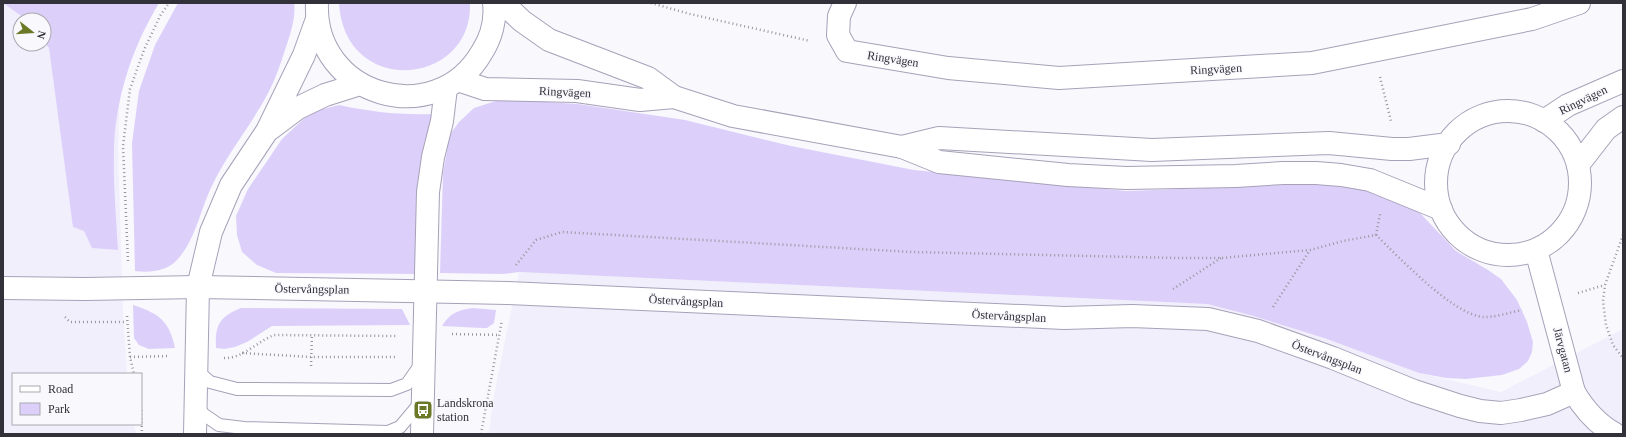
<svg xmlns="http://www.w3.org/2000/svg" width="1626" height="437" font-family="Georgia,serif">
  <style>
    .built { fill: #f2effc }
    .green { fill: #dcd0fa }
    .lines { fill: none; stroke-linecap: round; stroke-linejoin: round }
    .service-casing { stroke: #a7a1b8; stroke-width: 14 }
    .minor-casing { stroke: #a7a1b8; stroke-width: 24 }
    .secondary-casing { stroke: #a7a1b8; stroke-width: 24 }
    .path { stroke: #98979d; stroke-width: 2.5; stroke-dasharray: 1 3; stroke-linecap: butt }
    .service { stroke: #fff; stroke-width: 12 }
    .minor { stroke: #fff; stroke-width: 22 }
    .secondary { stroke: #fff; stroke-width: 22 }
    .labels { text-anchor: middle; stroke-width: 3; stroke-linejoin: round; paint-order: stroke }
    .street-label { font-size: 12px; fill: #323039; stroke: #f9f8fd }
    .poi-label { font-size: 12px; fill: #323039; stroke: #f9f8fd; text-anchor: start }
  </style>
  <rect width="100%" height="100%" fill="#f9f8fd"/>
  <g class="built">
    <path d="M3,3l32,17h-15v24h24v-17l76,55 -2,67 5,162 4,63h-114v50h121l2,10h-133z"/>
    <path d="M519,272l688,32 43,11 74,23 95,35 82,19 122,-63v105h-1134l4,-34z"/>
  </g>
  <g class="green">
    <path d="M3,3h156c-26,43 -43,93 -45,144 -1,34 2,69 4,103l-26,-2 -8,-17 -11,-4 -24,-179 -5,-6v-22h-17z"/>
    <path d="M178,3h116c2,13 -3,29 -7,41 -6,18 -11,35 -20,51 -17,32 -41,60 -56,93 -11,23 -16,53 -34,72 -10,11 -27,13 -42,11l-3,-128 7,-52 16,-46z"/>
    <path d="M339,3h131c3,84 -126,95 -131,0z"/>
    <path d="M502,99l76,5 107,16 106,26 123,24 212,21 210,-8 34,7 49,22 37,39 32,19 13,9 16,21 10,22 6,20 -1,10 -4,9 -9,8 -17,6 -36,4 -20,-1 -27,-5 -95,-35 -74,-23 -43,-11 -688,-32 -16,2 -63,-1 3,-100 7,-39 9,-12 15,-14z"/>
    <path d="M339,105c33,7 60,10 94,9l-9,30 -5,34 -1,96 -142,-1 -19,-8 -15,-13 -5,-17 -1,-19 12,-27 34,-50 29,-27z"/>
    <path d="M133,305c25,8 36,15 42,43l-26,1 -10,-4 -5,-7z"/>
    <path d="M241,308l161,1 8,16 -138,1 -25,16 -12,5 -11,2 -8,-1c-1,-23 3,-31 25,-40z"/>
    <path d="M473,308l23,2 -2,13 -7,5h-5l-40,-2c8,-13 16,-16 31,-18z"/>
  </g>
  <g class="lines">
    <g class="service-casing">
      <g id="service">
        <path d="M195,369l15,13 27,7 154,1 16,-6 14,-20"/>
        <path d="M196,405l7,9 16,11 25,3 144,4 12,-5 21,-25"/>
      </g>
    </g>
    <g class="minor-casing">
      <g id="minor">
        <path d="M845,3l-6,13 -1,19 9,16 101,17 111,10 253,-15 220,-44 47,-16"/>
        <path d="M270,129l28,-21 27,-13 35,-11"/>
        <path d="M1536,250l38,142c10,17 23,32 41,42"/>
        <path d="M3,288l82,1 113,-2 310,6 556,25 68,-2 76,3 50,12 75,27 81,33 46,15 20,5 21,2 20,-3 26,-6 27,-12"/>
        <path d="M195,434l3,-147 13,-55 20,-47 36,-54 37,-76 13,-36"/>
        <path d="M422,434l6,-242 5,-35 9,-36 4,-33"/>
      </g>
    </g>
    <g class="secondary-casing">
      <g id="secondary">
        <path d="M317,3c-4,93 119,129 165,49 9,-14 14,-32 12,-49"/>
        <path d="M503,3l19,18 27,19 99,38 26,19 59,19 169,31 37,15 129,13 58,3 110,-2 47,-3h33l25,2 29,5 71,29"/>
        <path d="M458,80l27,9 92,2 63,9 34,-3"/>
        <circle cx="1508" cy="183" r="72"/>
        <path d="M1544,121l24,-16 55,-24"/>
        <path d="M902,147l37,-9 213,12 177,-7 63,6h17l40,-5"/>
        <path d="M1578,165l28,-36 17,-12"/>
      </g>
    </g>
    <g class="path">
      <path d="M651,3l39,11 120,27"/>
      <path d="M1380,77l11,44"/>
      <path d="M1376,235l4,-21"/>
      <path d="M1623,235l-18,50 -2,16 3,24 7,20 10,13"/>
      <path d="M128,261l-5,-115 7,-57 14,-39 16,-34 9,-13"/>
      <path d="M516,265l20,-25 26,-8 350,20 265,6h44l89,-8 33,-9 33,-6c23,22 76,79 107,82 9,1 29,-5 39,-7"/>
      <path d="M1173,289l48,-31"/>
      <path d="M1578,293l27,-8"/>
      <path d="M1273,307l37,-57"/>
      <path d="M127,316l3,41 4,17"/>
      <path d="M65,317l5,5h57"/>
      <path d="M452,334l48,1"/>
      <path d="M242,353l69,4h84"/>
      <path d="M130,357l39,-1"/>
      <path d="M224,358c18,1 34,-17 50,-23l123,1"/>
      <path d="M311,366l1,-32"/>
      <path d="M450,401h10"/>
      <path d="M141,406l1,28"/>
      <path d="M481,434l21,-114"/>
    </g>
    <use href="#service" class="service"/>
    <use href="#minor" class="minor"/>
    <use href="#secondary" class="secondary"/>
  </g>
  <defs>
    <g id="bus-square" transform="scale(1)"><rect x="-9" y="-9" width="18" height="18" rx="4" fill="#6b7926" stroke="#f9f8fd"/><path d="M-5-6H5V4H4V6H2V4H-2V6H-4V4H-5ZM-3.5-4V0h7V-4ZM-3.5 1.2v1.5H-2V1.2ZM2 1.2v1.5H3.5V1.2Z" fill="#fff"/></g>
  </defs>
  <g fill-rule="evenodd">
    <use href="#bus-square" x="423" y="410"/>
  </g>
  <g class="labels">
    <g class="street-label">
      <text transform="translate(893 59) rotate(9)" y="4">Ringvägen</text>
      <text transform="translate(1216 69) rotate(-3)" y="4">Ringvägen</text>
      <text transform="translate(565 92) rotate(3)" y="4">Ringvägen</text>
      <text transform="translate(1583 100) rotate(-26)" y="4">Ringvägen</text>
      <text transform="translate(312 289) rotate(1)" y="4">Östervångsplan</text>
      <text transform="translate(686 301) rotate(3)" y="4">Östervångsplan</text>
      <text transform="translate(1009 316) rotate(3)" y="4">Östervångsplan</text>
      <text transform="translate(1563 350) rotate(75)" y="4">Järvgatan</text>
      <text transform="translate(1327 357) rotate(21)" y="4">Östervångsplan</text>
    </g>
    <g class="poi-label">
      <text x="437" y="407">Landskrona<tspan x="437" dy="14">station</tspan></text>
    </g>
  </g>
  <rect width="1626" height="437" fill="none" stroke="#323039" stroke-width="8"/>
  <rect x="12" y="373" width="130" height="52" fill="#f9f8fd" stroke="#a9a8af"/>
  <rect x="20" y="386" width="20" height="6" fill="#ffffff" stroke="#a9a8af"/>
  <text x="48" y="393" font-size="12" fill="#323039">Road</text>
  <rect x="20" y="403" width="20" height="12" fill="#dcd0fa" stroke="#a9a8af"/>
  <text x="48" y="413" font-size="12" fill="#323039">Park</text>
  <g transform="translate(32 32) rotate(107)"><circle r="19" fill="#f9f8fd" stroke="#a9a8af"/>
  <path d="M0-3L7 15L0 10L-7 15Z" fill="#6b7926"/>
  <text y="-6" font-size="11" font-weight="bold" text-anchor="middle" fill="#323039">N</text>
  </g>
</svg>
